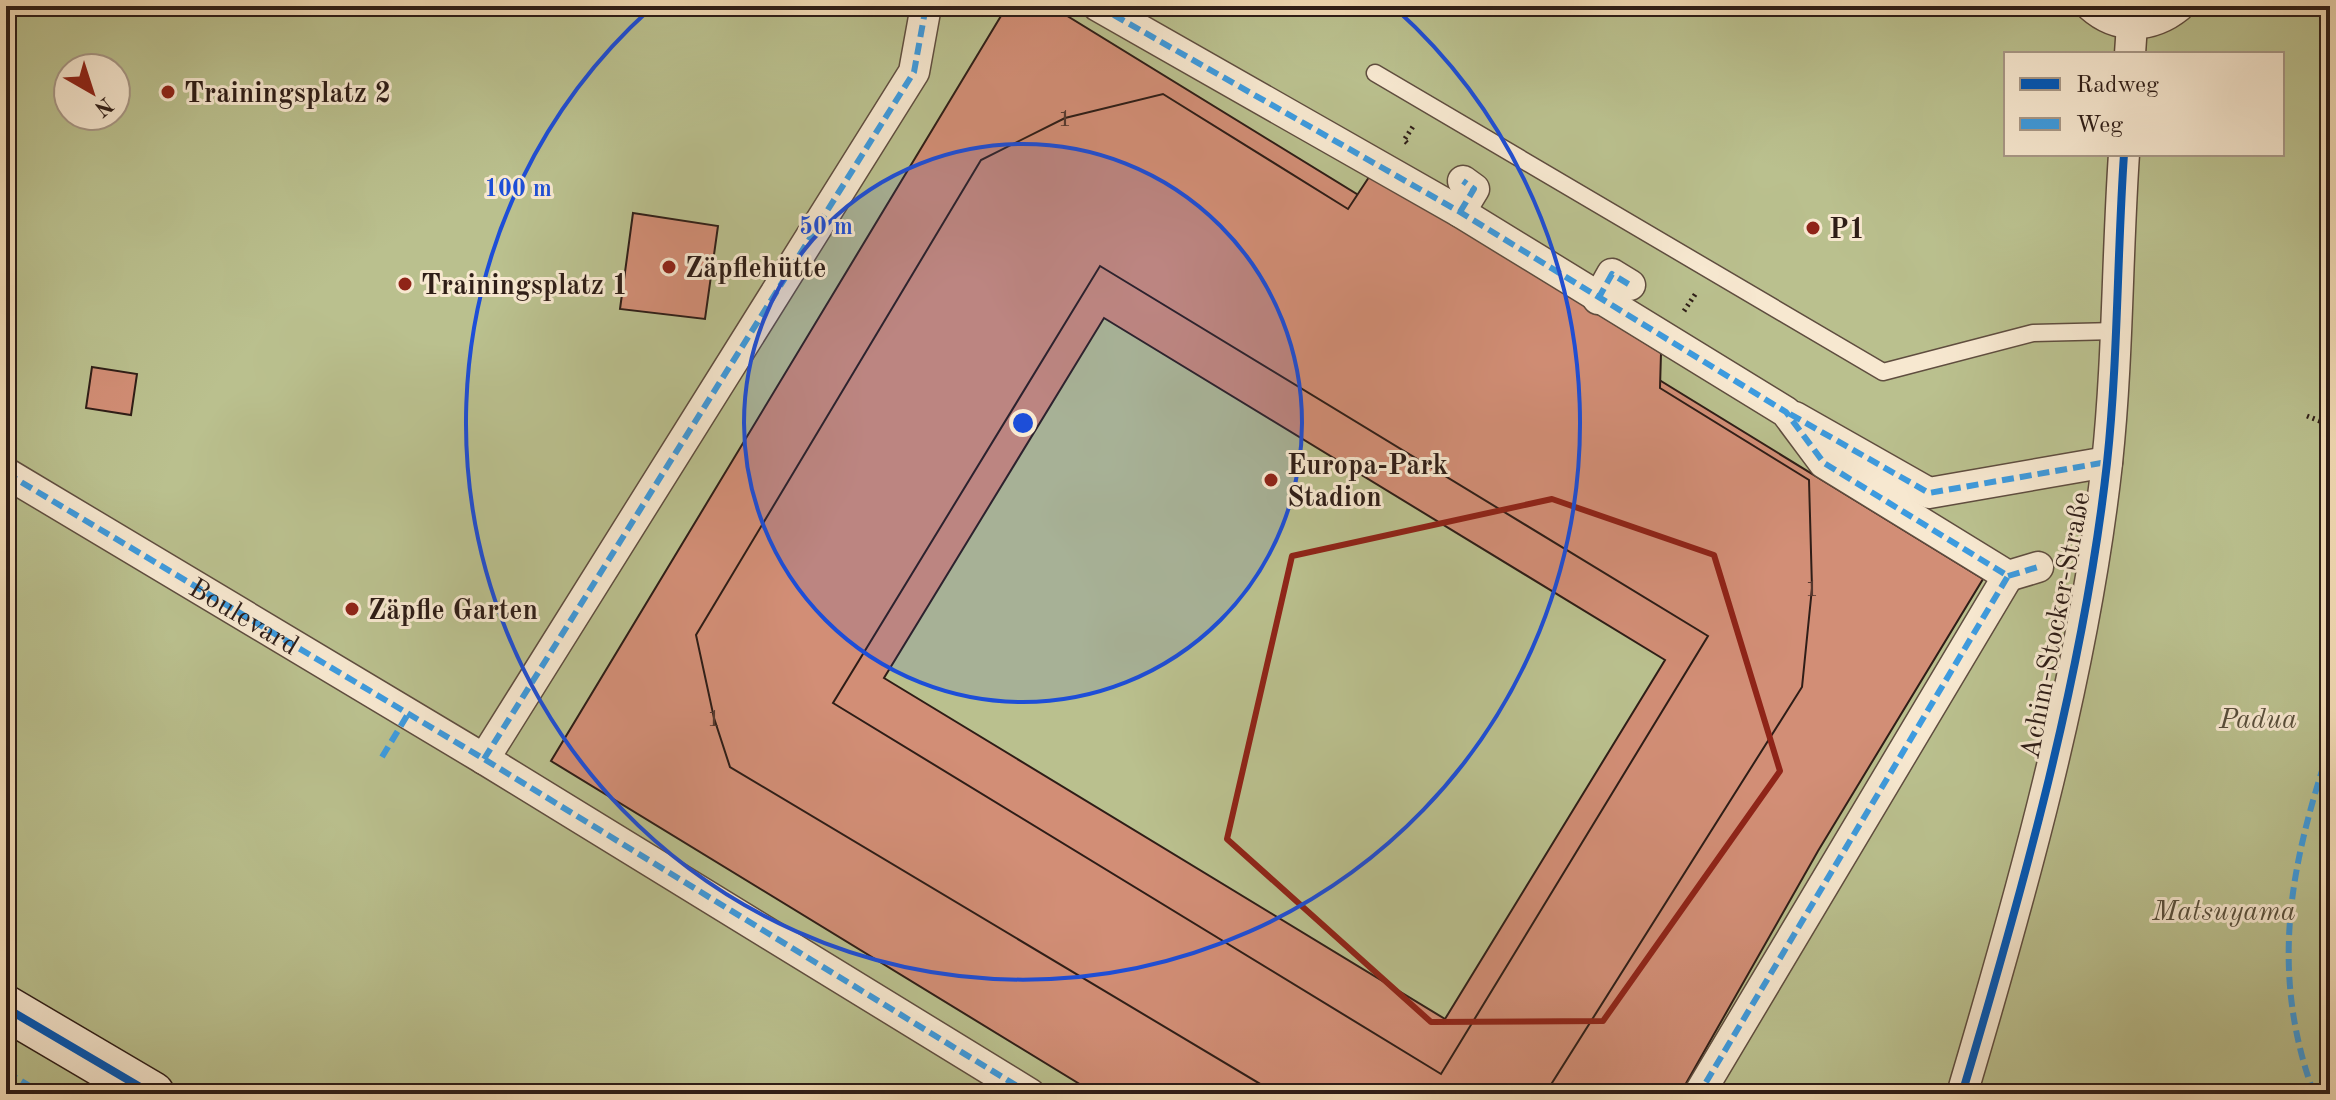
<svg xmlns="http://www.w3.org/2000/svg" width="2336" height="1100" font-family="'Old Standard TT',serif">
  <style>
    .green { fill: #bac08e; stroke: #746e52; stroke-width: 2; fill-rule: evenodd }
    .building { fill: #d28e76; stroke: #2e1d17; stroke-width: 2; fill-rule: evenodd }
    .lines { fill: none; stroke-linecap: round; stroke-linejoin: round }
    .lane-casing { stroke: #5f4d3f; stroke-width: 19 }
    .street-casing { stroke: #5f4d3f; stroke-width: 33 }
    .secondary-casing { stroke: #2e1d17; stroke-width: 47 }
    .path { stroke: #2e1d17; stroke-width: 5; stroke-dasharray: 2 4; stroke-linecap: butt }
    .lane { stroke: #f7e8d0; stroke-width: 16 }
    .street { stroke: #f7e8d0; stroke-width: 30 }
    .secondary { stroke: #f7e8d0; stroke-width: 44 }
    .quiet { stroke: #3d9bdf; stroke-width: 6; stroke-dasharray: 12 6; stroke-linecap: butt }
    .cycleway-casing { stroke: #f7e8d0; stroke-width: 13 }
    .cycleway { stroke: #0057b8; stroke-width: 8 }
    .marked { fill: none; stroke: #8f2418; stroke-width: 6; stroke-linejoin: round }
    .ring { fill: none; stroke: #1d4ed8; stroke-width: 4 }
    .poi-dot { fill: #8f2418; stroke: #f7e8d0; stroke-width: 3 }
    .labels { text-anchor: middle; stroke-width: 6; stroke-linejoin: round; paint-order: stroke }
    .number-label { font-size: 24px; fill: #57392f }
    .poi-label { font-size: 28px; font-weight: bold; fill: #2e1d17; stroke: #f7e8d0; text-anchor: start }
    .street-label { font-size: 28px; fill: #2e1d17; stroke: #f7e8d0 }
    .park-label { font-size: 28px; font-style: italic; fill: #584e3b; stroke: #f7e8d0 }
    .centre { fill: #1d4ed8; stroke: #f7e8d0; stroke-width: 4 }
    .ring-label { font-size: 24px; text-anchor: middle; font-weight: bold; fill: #1d4ed8; stroke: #f7e8d0; stroke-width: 6; stroke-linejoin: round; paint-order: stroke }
  </style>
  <rect width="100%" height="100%" fill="#f3dcb6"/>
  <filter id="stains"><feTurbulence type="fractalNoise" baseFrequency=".0025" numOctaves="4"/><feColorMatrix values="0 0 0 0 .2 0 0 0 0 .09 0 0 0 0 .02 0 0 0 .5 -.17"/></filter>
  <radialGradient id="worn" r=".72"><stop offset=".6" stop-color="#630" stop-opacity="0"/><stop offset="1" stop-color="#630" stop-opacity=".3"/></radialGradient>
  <path class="green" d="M6,6h2324v1088h-2324zM2006,54h276v100h-276zM68,68h48v48h-48z"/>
  <g class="building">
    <path d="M1007,6h44l932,573 -165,272 -138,243h-584l-545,-333zM1104,318l561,342 -220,359 -561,-341z"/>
    <path d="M1163,94l185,115 23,-35 290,179 -1,35 149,92 3,108 -10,99 -257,407h-268l-547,-327 -16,-49 -18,-83 285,-475 84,-42zM1100,266l608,370 -267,438 -608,-371z"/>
    <path d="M633,213l85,13 -13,93 -85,-10z"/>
    <path d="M92,367l45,7 -6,41 -45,-7z"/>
  </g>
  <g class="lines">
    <g class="lane-casing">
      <path id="lane" d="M1375,73l508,299 150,-39 83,-2"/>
    </g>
    <g class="street-casing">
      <g id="street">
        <path d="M1098,6l362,206 326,200 38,51 184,113 -309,518"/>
        <path d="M2091,6c27,24 61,22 88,0"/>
        <path d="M2130,54l2,-30"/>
        <path d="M1460,212l14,-23 -11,-8"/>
        <path d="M1598,299l14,-25 18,11"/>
        <path d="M1795,417l134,76 178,-31"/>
        <path d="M6,473l478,286 546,335"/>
        <path d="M2008,576l30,-9"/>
        <path d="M484,759l430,-687 12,-66"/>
        <path d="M1962,1094c60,-202 122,-422 145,-631 11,-103 10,-206 17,-309"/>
      </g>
    </g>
    <g class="secondary-casing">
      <path id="secondary" d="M6,1008l146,86"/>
    </g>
    <g class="path">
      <path d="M1407,143l-3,-3 10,-15"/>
      <path d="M1684,311l12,-18"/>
      <path d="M2307,416l23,9"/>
    </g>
    <use href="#lane" class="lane"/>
    <use href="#street" class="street"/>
    <use href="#secondary" class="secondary"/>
    <g class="quiet">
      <path d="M1098,6l362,206 326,200 38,51 184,113 -309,518"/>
      <path d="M1460,212l14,-23 -11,-8"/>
      <path d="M1598,299l14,-25 18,11"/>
      <path d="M1790,414l139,79 178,-31"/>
      <path id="s1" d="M6,473l478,286 546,335"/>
      <path d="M2008,576l30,-9"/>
      <path d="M382,757l26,-43"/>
      <path d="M484,759l430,-687 12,-66"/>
      <path d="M6,1072l37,22"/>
      <path d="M2314,1094c-45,-123 -24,-228 16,-348"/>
    </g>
    <g class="cycleway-casing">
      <g id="cycleway">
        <path d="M6,1008l146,86"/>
        <path d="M1962,1094c60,-202 122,-422 145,-631 11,-103 10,-206 17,-309"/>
      </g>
    </g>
    <use href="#cycleway" class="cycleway"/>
  </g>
  <path class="marked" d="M1552,499l162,56 66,216 -177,250 -172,1 -204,-183 65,-283z"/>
  <circle cx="1023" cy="423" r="279" fill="#1d4ed8" fill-opacity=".12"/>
  <g class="ring">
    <circle cx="1023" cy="423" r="279"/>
    <path d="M1396 9A557 557 0 1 1 650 9"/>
  </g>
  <g class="poi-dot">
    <circle cx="168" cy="92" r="8"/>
    <circle cx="1813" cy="228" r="8"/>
    <circle cx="669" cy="267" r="8"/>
    <circle cx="405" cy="284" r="8"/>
    <circle cx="1271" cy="480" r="8"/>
    <circle cx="352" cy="609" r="8"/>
  </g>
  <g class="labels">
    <g class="number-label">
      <text x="1065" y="126">1</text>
      <text x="1812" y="596">1</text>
      <text x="714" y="726">1</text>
    </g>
    <g class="poi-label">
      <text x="184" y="102">Trainingsplatz 2</text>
      <text x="1829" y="238">P1</text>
      <text x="685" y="277">Zäpflehütte</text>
      <text x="421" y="294">Trainingsplatz 1</text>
      <text x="1287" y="474">Europa-Park<tspan x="1287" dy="32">Stadion</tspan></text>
      <text x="368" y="619">Zäpfle Garten</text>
    </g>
    <g class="street-label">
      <text dy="10" stroke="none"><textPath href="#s1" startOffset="278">Boulevard</textPath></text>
      <text transform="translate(2054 625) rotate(-79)" y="10">Achim-Stocker-Straße</text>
    </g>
    <g class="park-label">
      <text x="2258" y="728">Padua</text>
      <text x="2224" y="920">Matsuyama</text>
    </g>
  </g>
  <circle cx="1023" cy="423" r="12" class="centre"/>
  <g class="ring-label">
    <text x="518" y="196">100 m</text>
    <text x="826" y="234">50 m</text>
  </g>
  <rect width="2336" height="1100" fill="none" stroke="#f3dcb6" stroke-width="32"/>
  <rect x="8" y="8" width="2320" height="1084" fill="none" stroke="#2e1d17" stroke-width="4"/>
  <rect x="16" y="16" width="2304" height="1068" fill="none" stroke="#2e1d17" stroke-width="2"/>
  <rect x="2004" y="52" width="280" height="104" fill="#f7e8d0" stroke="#a79786" stroke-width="2"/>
  <rect x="2020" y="78" width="40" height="12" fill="#0057b8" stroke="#a79786" stroke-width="2"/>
  <text x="2076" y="92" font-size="24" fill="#2e1d17">Radweg</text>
  <rect x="2020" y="118" width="40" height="12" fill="#3d9bdf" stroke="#a79786" stroke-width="2"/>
  <text x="2076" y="132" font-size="24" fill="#2e1d17">Weg</text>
  <g transform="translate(92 92) rotate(141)"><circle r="38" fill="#f7e8d0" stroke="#a79786" stroke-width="2"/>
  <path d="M0-6L14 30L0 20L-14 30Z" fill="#8f2418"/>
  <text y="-12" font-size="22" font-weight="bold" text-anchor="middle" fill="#2e1d17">N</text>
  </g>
  <rect width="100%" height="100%" filter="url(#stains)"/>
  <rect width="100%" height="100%" fill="url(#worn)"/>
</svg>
